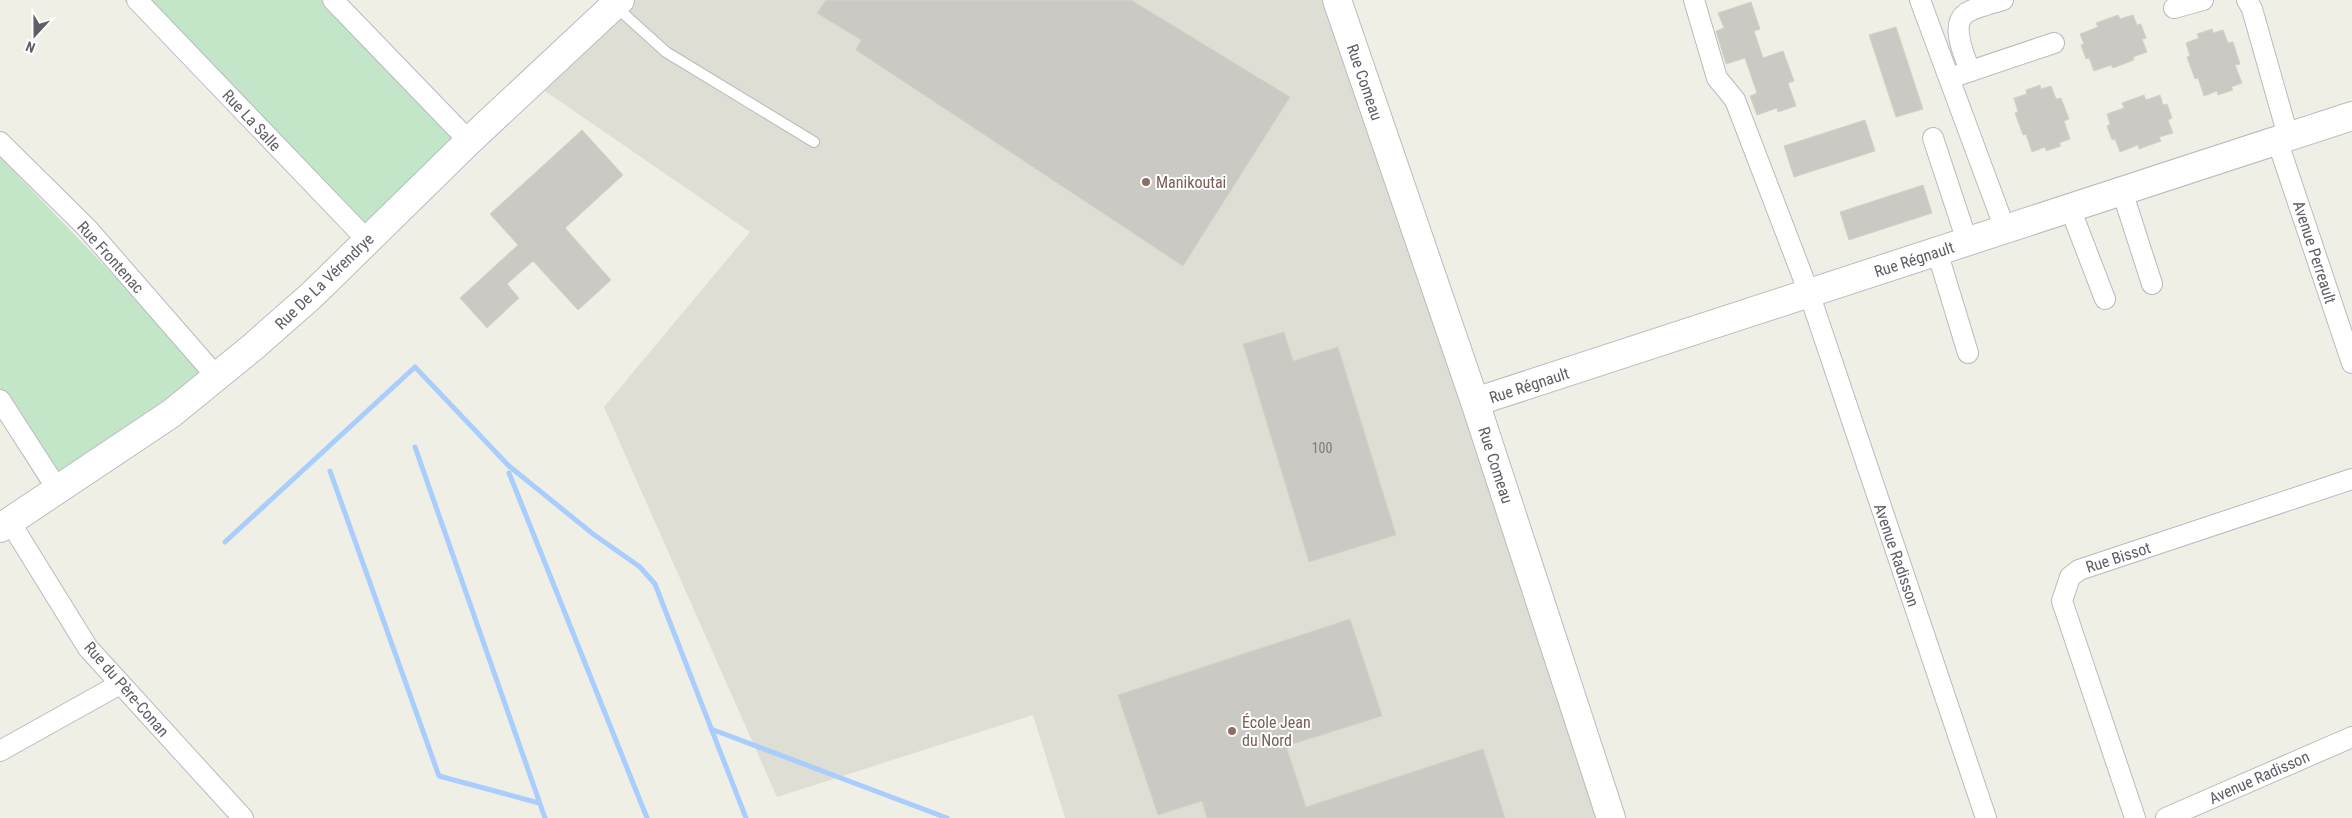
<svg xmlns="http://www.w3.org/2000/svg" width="2352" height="818" font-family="'Roboto Condensed',sans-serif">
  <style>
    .education { fill: #dfded4 }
    .green { fill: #c4e6c8 }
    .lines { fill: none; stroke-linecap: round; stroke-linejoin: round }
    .stream { stroke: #a9cdfd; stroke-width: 5 }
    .building { fill: #cbc9c3; stroke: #d4d2c5 }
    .lane-casing { stroke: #b8babf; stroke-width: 12 }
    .street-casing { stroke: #b8babf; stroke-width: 22 }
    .secondary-casing { stroke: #babbc1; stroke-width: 30 }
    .lane { stroke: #fff; stroke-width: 10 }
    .street { stroke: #fff; stroke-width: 20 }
    .secondary { stroke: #fff; stroke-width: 28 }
    .education-dot { fill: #8d6e63; stroke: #fff; stroke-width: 2 }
    .labels { text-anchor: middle; stroke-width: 4; stroke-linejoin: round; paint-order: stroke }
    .number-label { font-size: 14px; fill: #797a7d }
    .street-label { font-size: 16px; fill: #5e6066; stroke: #fff }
    .education-label { font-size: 16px; fill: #785e54; stroke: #fff; text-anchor: start }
  </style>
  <rect width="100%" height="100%" fill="#f0efe6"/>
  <path class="education" d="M632,0h696l277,818h-540l-32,-103 -256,82 -173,-390 146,-175 -211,-145z"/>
  <g class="green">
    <path d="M124,0h200l141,144 -103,99z"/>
    <path d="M0,157l217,226 -166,118 -51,-82z"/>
  </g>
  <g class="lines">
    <g class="stream">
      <path d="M415,447l130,371"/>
      <path d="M330,471l109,305 100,27"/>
      <path d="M509,473l138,345"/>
      <path d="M225,542l190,-175 94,99 84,68 47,33 15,17 91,234"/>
      <path d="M711,729l236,89"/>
    </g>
  </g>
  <g class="building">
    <path d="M826,0h305l159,97 -107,169 -327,-216 5,-10 -44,-27z"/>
    <path d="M1751,2l9,27 -6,2 9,27 20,-7 11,30 -6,2 8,23 -18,6 -1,-4 -20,7 -7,-19 7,-3 -12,-35 -19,6 -10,-33 8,-3 -6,-15z"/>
    <path d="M2118,15l2,4 13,-4 4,10 4,-1 5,14 -4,1 5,13 -14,5 1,3 -21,8 -2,-3 -17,6 -5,-13 -3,1 -5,-14 3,-1 -4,-10 18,-7 -2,-4z"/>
    <path d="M1896,27l27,82 -27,8 -27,-82z"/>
    <path d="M2212,29l1,4 10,-3 5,13 5,-1 7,22 -5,1 7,18 -11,4 2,3 -15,5 -1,-4 -13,5 -6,-18 -3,1 -8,-22 3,-1 -4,-13 13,-5 -2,-4z"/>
    <path d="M2040,85l1,4 10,-3 5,13 5,-1 8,21 -5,2 6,18 -11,4 2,3 -15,5 -1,-4 -13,5 -6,-18 -3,1 -8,-22 3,-1 -4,-14 13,-4 -1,-4z"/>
    <path d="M2144,95l2,5 14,-5 3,10 4,-1 5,14 -4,2 5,13 -14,4 2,4 -22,8 -1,-4 -18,7 -5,-13 -3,1 -5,-14 3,-2 -3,-10 17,-6 -2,-5z"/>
    <path d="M1865,120l10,31 -81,26 -10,-31z"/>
    <path d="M582,130l41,45 -58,53 46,52 -33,30 -45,-49 -26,23 12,14 -32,30 -27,-30 58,-53 -28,-31z"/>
    <path d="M1923,185l9,28 -83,27 -9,-28z"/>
    <path d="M1284,332l9,29 45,-14 58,188 -87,27 -66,-218z"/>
    <path d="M1350,619l32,97 -96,30 20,61 177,-58 22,69h-298l-5,-17 -44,14 -40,-120z"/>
  </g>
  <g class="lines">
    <g class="lane-casing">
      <path id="lane" d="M615,6l51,46 148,90"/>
    </g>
    <g class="street-casing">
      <g id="street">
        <path d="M137,0l230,240"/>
        <path d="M333,0l136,141"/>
        <path d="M1694,0l23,78 18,22 74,193 177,525"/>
        <path d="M1920,0l85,229"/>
        <path d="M2247,0l5,9 36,127"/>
        <path d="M2174,8l29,-8"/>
        <path d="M1970,71c-5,-14 -20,-45 -5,-57 7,-6 28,-11 38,-14"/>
        <path d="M1950,78l104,-35"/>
        <path d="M1933,138l34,103"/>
        <path d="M2277,140l75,223"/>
        <path d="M0,142l87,86 129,148"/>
        <path d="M2122,191l30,93"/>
        <path d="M2070,208l35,91"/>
        <path d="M1937,251l31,102"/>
        <path d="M0,400l58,90"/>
        <path d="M10,522l78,126 155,170"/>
        <path d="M0,751l120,-67"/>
        <path d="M2135,818l-73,-217 8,-24 9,-7 273,-91"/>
        <path d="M2166,818l186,-81"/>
      </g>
    </g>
    <g class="secondary-casing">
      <g id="secondary">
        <path d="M1337,0l138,402 136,416"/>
        <path d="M1475,402l877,-286"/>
        <path d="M0,528l172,-115 82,-67 59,-52 156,-153 151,-141"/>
      </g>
    </g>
    <use href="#lane" class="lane"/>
    <use href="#street" class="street"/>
    <use href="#secondary" class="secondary"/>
  </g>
  <g class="education-dot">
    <circle cx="1146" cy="182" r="5"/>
    <circle cx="1232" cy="731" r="5"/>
  </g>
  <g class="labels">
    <g class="number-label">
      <text x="1322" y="453">100</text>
    </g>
    <g class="street-label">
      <text transform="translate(1365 82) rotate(71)" y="6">Rue Comeau</text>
      <text transform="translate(252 120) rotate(47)" y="6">Rue La Salle</text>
      <text transform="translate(2315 252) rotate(72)" y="6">Avenue Perreault</text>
      <text transform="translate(111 257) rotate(48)" y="6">Rue Frontenac</text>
      <text transform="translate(1914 259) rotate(-18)" y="6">Rue Régnault</text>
      <text transform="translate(324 281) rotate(-44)" y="6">Rue De La Vérendrye</text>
      <text transform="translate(1529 385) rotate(-18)" y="6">Rue Régnault</text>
      <text transform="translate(1496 465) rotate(72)" y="6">Rue Comeau</text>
      <text transform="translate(1897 555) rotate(71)" y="6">Avenue Radisson</text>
      <text transform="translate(2118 557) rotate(-18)" y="6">Rue Bissot</text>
      <text transform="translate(127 689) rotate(49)" y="6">Rue du Père-Conan</text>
      <text transform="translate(2259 777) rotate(-24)" y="6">Avenue Radisson</text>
    </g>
    <g class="education-label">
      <text x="1156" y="188">Manikoutai</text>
      <text x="1242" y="728">École Jean<tspan x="1242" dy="18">du Nord</tspan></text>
    </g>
  </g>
  <g transform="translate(35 35) rotate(201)" stroke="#ffffff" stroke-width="4" paint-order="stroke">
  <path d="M0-4L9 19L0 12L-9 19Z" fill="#5e6066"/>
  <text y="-8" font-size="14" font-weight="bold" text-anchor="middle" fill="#5e6066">N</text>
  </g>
</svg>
